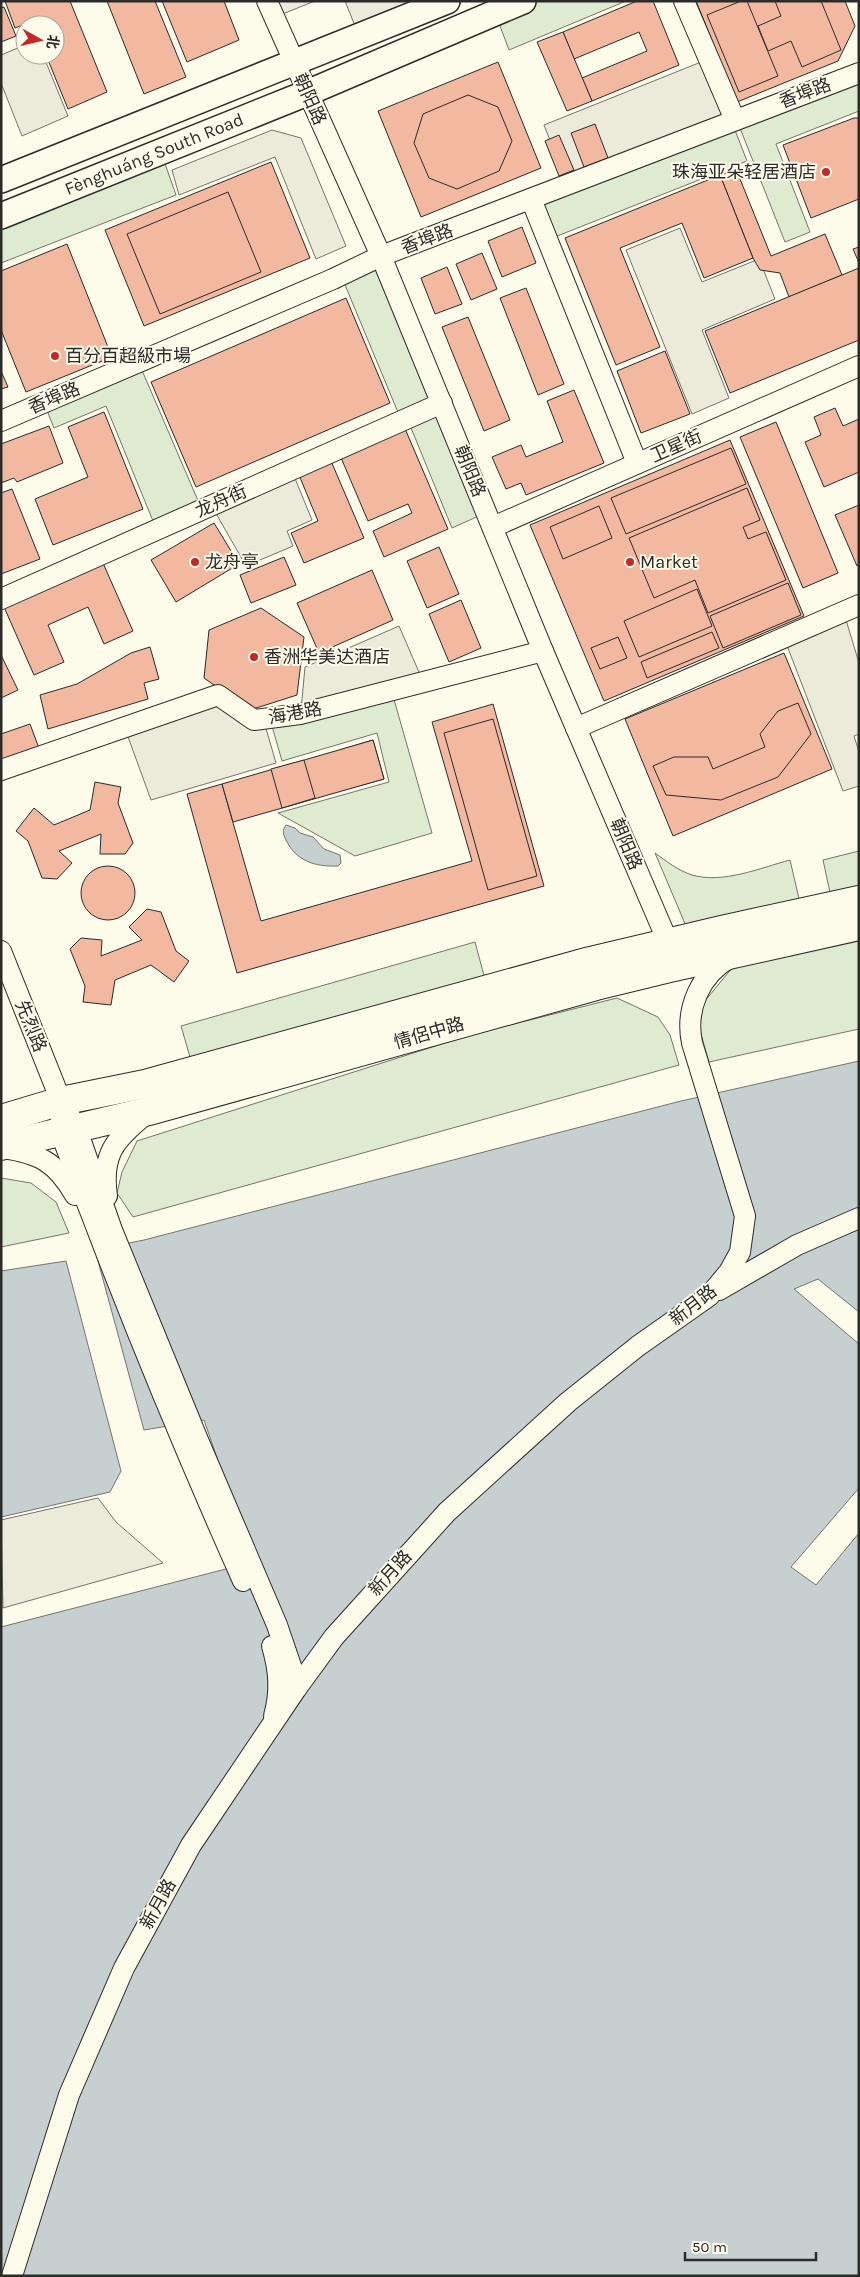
<svg xmlns="http://www.w3.org/2000/svg" width="860" height="2277" font-family="Karla,'Noto Sans SC',sans-serif">
  <style>
    .green { fill: #deebd1; stroke: #74746e }
    .parking { fill: #eceadb; stroke: #74746e }
    .water { fill: #c7d0d0; stroke: #74746e }
    .pier { fill: #fdfbea; stroke: #74746e }
    .building { fill: #f2b8a0; stroke: #2b2b2b }
    .lines { fill: none; stroke-linecap: round; stroke-linejoin: round }
    .minor-casing { stroke: #2b2b2b; stroke-width: 22 }
    .major-casing { stroke: #2b2b2b; stroke-width: 28 }
    .highway-casing { stroke: #2b2b2b; stroke-width: 30 }
    .minor { stroke: #fdfbea; stroke-width: 20 }
    .major { stroke: #fdfbea; stroke-width: 25 }
    .highway { stroke: #fdfbea; stroke-width: 28 }
    .poi-dot { fill: #c62828; stroke: #fdfbea; stroke-width: 2 }
    .labels { text-anchor: middle; stroke-width: 4; stroke-linejoin: round; paint-order: stroke }
    .street-label { font-size: 18px; fill: #2b2b2b; stroke: #fdfbea }
    .poi-label { font-size: 18px; fill: #2b2b2b; stroke: #fdfbea; text-anchor: start }
  </style>
  <rect width="100%" height="100%" fill="#fdfbea"/>
  <g class="green">
    <path d="M536,1h90l-117,49 -12,-32z"/>
    <path d="M859,76v35l-83,33 34,88 -25,10 -47,-119z"/>
    <path d="M733,125l14,36 -200,79 -15,-36z"/>
    <path d="M163,158l13,37 -175,68v-40z"/>
    <path d="M378,263l105,251 -31,14 -43,-105 -12,-13 -54,-130z"/>
    <path d="M141,368l58,135 -46,18 -47,-115 -52,22 -8,-20z"/>
    <path d="M393,696l39,137 -77,23 -77,-43 111,-31 -12,-49 -95,28 -10,-35z"/>
    <path d="M859,851v40l-28,6 -8,-37z"/>
    <path d="M655,853c11,8 24,18 37,22 31,9 68,-7 98,-15l11,47 -112,26z"/>
    <path d="M853,936l6,2v91l-150,33 -14,-49 37,-45z"/>
    <path d="M475,942l11,41 -294,81 -11,-38z"/>
    <path d="M617,998l41,19 12,18 9,30 -546,152 -16,-24 5,-21 15,-31 333,-106z"/>
    <path d="M1,1178l30,5 25,19 13,31 -68,14z"/>
  </g>
  <g class="parking">
    <path d="M274,1h41l-35,14z"/>
    <path d="M345,1h87l-75,30z"/>
    <path d="M25,45v10h18l25,61 -46,20 -21,-53v-28z"/>
    <path d="M701,62l26,54 -162,63 -21,-54z"/>
    <path d="M272,130l29,8 45,108 -30,13 -41,-102 -96,38 -7,-25z"/>
    <path d="M680,228l22,54 57,-23 16,40 -73,31 27,68 -37,16 -66,-164z"/>
    <path d="M294,476l18,44 -25,11 6,15 -47,20 -32,-56z"/>
    <path d="M846,620l13,43v71l-5,2 5,16v34l-16,5 -57,-148z"/>
    <path d="M399,626l23,53 -121,31 4,-43z"/>
    <path d="M215,703l50,22 11,38 -125,37 -24,-66z"/>
    <path d="M98,1498l18,24 47,41 -160,45 -2,-88z"/>
  </g>
  <g class="water">
    <path d="M286,825l9,3 5,5 13,4 11,12 16,6 1,8 -3,3c-23,1 -42,-5 -52,-26 -3,-6 -4,-10 0,-15z"/>
    <path d="M859,1061v1215h-858v-649l252,-65 -49,-142 -60,10 -49,-180 49,-10 533,-138z"/>
    <path d="M66,1261l55,210 -11,21 -109,25v-246z"/>
  </g>
  <g class="pier">
    <path d="M818,1279l41,33v32l-65,-55z"/>
    <path d="M859,1488v45l-43,52 -25,-18z"/>
  </g>
  <g class="building">
    <path d="M5,1h65l37,91 -39,17 -22,-54h9v-30h-21l-2,-4 -17,7z"/>
    <path d="M107,1h48l31,76 -42,17z"/>
    <path d="M162,1h62l15,39 -52,22z"/>
    <path d="M637,1h16l26,64 -87,36 -10,-23 65,-27 -8,-19 -65,27 -11,-27z"/>
    <path d="M696,1h149l10,25 -17,35 -101,41z"/>
    <path d="M741,1h6l31,75 -39,16 -32,-77z"/>
    <path d="M775,1h46l20,49 -39,17 -11,-26 -23,10 -10,-25 23,-10z"/>
    <path d="M4,7l12,29 -15,6v-34z"/>
    <path d="M563,32l29,69 -25,10 -30,-69z"/>
    <path d="M498,62l43,106 -120,49 -43,-106z"/>
    <path d="M468,95l30,12 14,34 -13,30 -42,18 -28,-11 -15,-35 9,-29z"/>
    <path d="M854,118h5v81l-48,19 -28,-73z"/>
    <path d="M595,124l13,34 -24,9 -13,-34z"/>
    <path d="M559,135l15,35 -15,6 -14,-35z"/>
    <path d="M271,162l39,96 -166,68 -39,-96z"/>
    <path d="M736,169l35,87 54,-22 17,41 -53,22 -9,-24 -20,-3 -7,-12 -33,-83z"/>
    <path d="M720,175l33,83 -49,20 -22,-55 -62,25 40,99 -44,18 -51,-127z"/>
    <path d="M228,192l33,80 -101,42 -33,-80z"/>
    <path d="M522,227l14,36 -34,14 -14,-36z"/>
    <path d="M67,244l45,113 -86,35 -25,-62v-59z"/>
    <path d="M859,247v16l-6,-14z"/>
    <path d="M482,253l15,36 -26,11 -15,-36z"/>
    <path d="M447,267l15,37 -27,10 -14,-36z"/>
    <path d="M859,268v72l-129,53 -25,-62z"/>
    <path d="M526,288l38,96 -26,11 -38,-97z"/>
    <path d="M346,298l44,105 -194,84 -45,-105z"/>
    <path d="M468,317l42,103 -26,11 -42,-104z"/>
    <path d="M665,351l25,63 -49,19 -24,-62z"/>
    <path d="M1,371l7,16 -7,2z"/>
    <path d="M574,390l30,73 -78,32 -5,-12 -15,6 -14,-32 29,-12 5,12 37,-15 -16,-41z"/>
    <path d="M835,408l8,18 16,-7v53l-35,15 -19,-45 16,-7 -7,-18z"/>
    <path d="M104,412l39,97 -90,36 -18,-46 53,-22 -20,-50z"/>
    <path d="M776,422l62,151 -35,15 -63,-151z"/>
    <path d="M403,424l45,105 -64,28 -11,-26 39,-18 -4,-9 -40,17 -29,-68z"/>
    <path d="M49,426l14,37 -46,19 -3,-4 -13,5v-39z"/>
    <path d="M730,440l74,176 -200,85 -74,-176z"/>
    <path d="M731,448l15,36 -120,50 -15,-36z"/>
    <path d="M331,461l33,77 -60,25 -13,-30 27,-12 -19,-46z"/>
    <path d="M747,488l13,32 -17,7 5,12 18,-7 20,48 -78,33 -13,-33 -41,18 -25,-60z"/>
    <path d="M12,489l28,70 -39,15v-81z"/>
    <path d="M859,505v60l-2,1 -22,-51z"/>
    <path d="M599,506l13,32 -49,21 -13,-32z"/>
    <path d="M214,523l25,41 -63,38 -25,-42z"/>
    <path d="M439,547l20,47 -32,14 -20,-47z"/>
    <path d="M284,557l12,28 -45,18 -11,-28z"/>
    <path d="M103,563l30,68 -29,13 -16,-37 -40,18 16,37 -30,13 -30,-68z"/>
    <path d="M372,570l21,50 -74,33 -22,-50z"/>
    <path d="M788,583l13,32 -78,33 -13,-32z"/>
    <path d="M697,589l15,37 -73,31 -15,-36z"/>
    <path d="M461,600l20,48 -32,14 -20,-48z"/>
    <path d="M261,608l43,29 -7,58 -47,15 -46,-32 5,-48z"/>
    <path d="M712,632l7,16 -72,30 -6,-16z"/>
    <path d="M618,637l9,21 -27,11 -9,-21z"/>
    <path d="M150,647l9,32 -15,4 4,16 -100,30 -8,-34 37,-11 54,-31z"/>
    <path d="M784,653l48,116 -159,67 -48,-117z"/>
    <path d="M1,655l17,35 -17,8z"/>
    <path d="M798,703l13,31 -33,43 -57,23 -55,-5 -13,-29 21,-9h34l5,12 52,-22 -5,-13 18,-23z"/>
    <path d="M493,704l51,182 -307,87 -50,-179 35,-10 39,137 211,-60 -40,-139z"/>
    <path d="M493,719l44,157 -49,14 -44,-157z"/>
    <path d="M30,724l10,27 -39,14v-31z"/>
    <path d="M373,740l11,39 -33,9 -11,-38z"/>
    <path d="M373,740l11,39 -151,43 -11,-38z"/>
    <path d="M304,760l11,38 -33,10 -11,-39z"/>
    <path d="M95,782l26,5 -3,16 15,40 -8,11h-25l1,-20 -42,17 13,12 -15,16 -15,-1 -14,-37 -12,-10 18,-23 20,17 36,-15z"/>
    <circle cx="108" cy="893" r="27"/>
    <path d="M147,909l14,3 15,39 13,10 -15,21 -23,-17 -36,15 -4,25 -28,-3 2,-16 -15,-37 11,-11 21,2 -1,16 41,-16 -13,-13z"/>
  </g>
  <g class="lines">
    <g class="minor-casing">
      <g id="minor">
        <path d="M267,1l114,255 162,395 125,291"/>
        <path d="M684,1l51,119"/>
        <path d="M531,199l106,264"/>
        <path d="M1,421l332,-142 48,-23 478,-183"/>
        <path d="M493,527l366,-161"/>
        <path d="M1,599l441,-196"/>
        <path d="M576,728l283,-123"/>
        <path d="M1,770l217,-75 36,25 46,-6 243,-63"/>
        <path d="M1,951l60,150 15,26 36,103 86,210 79,185 15,44 4,20"/>
        <path d="M61,1118l-1,13c56,152 117,302 183,450"/>
        <path d="M3,1148c37,6 53,14 72,47"/>
        <path d="M107,1196c-6,-41 8,-57 38,-81"/>
        <path d="M719,1290l78,-45 62,-27"/>
        <path d="M272,1646c7,24 9,45 2,70"/>
        <path d="M12,2276l57,-181 55,-127 67,-123 105,-156 38,-52 113,-125 121,-110 70,-56 71,-50 20,-24 11,-20 5,-36 -53,-173c-7,-34 8,-69 39,-86"/>
      </g>
    </g>
    <g class="major-casing">
      <g id="major">
        <path d="M1,180l446,-179"/>
        <path d="M1,216l306,-123 216,-92"/>
      </g>
    </g>
    <g class="highway-casing">
      <g id="highway">
        <path d="M1,1119l60,-18 84,-17 445,-123 131,-31 138,-30"/>
        <path d="M1,1146l148,-35 447,-125 74,-18 189,-42"/>
      </g>
    </g>
    <use href="#minor" class="minor"/>
    <use href="#major" class="major"/>
    <use href="#highway" class="highway"/>
  </g>
  <g class="poi-dot">
    <circle cx="826" cy="172" r="5"/>
    <circle cx="55" cy="356" r="5"/>
    <circle cx="195" cy="562" r="5"/>
    <circle cx="630" cy="562" r="5"/>
    <circle cx="254" cy="657" r="5"/>
  </g>
  <g class="labels">
    <g class="street-label">
      <text transform="translate(805 93) rotate(-21)" y="6">香埠路</text>
      <text transform="translate(310 99) rotate(66)" y="6">朝阳路</text>
      <text transform="translate(154 154) rotate(-22)" y="6">Fènghuáng South Road</text>
      <text transform="translate(427 239) rotate(-21)" y="6">香埠路</text>
      <text transform="translate(54 398) rotate(-23)" y="6">香埠路</text>
      <text transform="translate(676 446) rotate(-24)" y="6">卫星街</text>
      <text transform="translate(470 471) rotate(68)" y="6">朝阳路</text>
      <text transform="translate(221 501) rotate(-24)" y="6">龙舟街</text>
      <text transform="translate(295 713) rotate(-10)" y="6">海港路</text>
      <text transform="translate(626 844) rotate(67)" y="6">朝阳路</text>
      <text transform="translate(31 1026) rotate(68)" y="6">先烈路</text>
      <text transform="translate(429 1033) rotate(-16)" y="6">情侶中路</text>
      <text transform="translate(693 1305) rotate(-38)" y="6">新月路</text>
      <text transform="translate(390 1573) rotate(-48)" y="6">新月路</text>
      <text transform="translate(158 1904) rotate(-61)" y="6">新月路</text>
    </g>
    <g class="poi-label">
      <text x="816" y="178" text-anchor="end">珠海亚朵轻居酒店</text>
      <text x="65" y="362">百分百超級市場</text>
      <text x="205" y="568">龙舟亭</text>
      <text x="640" y="568">Market</text>
      <text x="264" y="663">香洲华美达酒店</text>
    </g>
  </g>
  <rect width="860" height="2277" fill="none" stroke="#2b2b2b" stroke-width="5"/>
  <g transform="translate(40 40) rotate(98)"><circle r="24" fill="#fdfbea" stroke="#a9a89e"/>
  <path d="M0-4L9 19L0 12L-9 19Z" fill="#c62828"/>
  <text y="-8" font-size="14" font-weight="bold" text-anchor="middle" fill="#2b2b2b">北</text>
  </g>
  <path d="M685 2252v8h131v-8" fill="none" stroke="#2b2b2b" stroke-width="2.5"/>
  <text x="692" y="2252" font-size="15" fill="#2b2b2b" stroke="#fdfbea" stroke-width="4" paint-order="stroke">50 m</text>
</svg>
